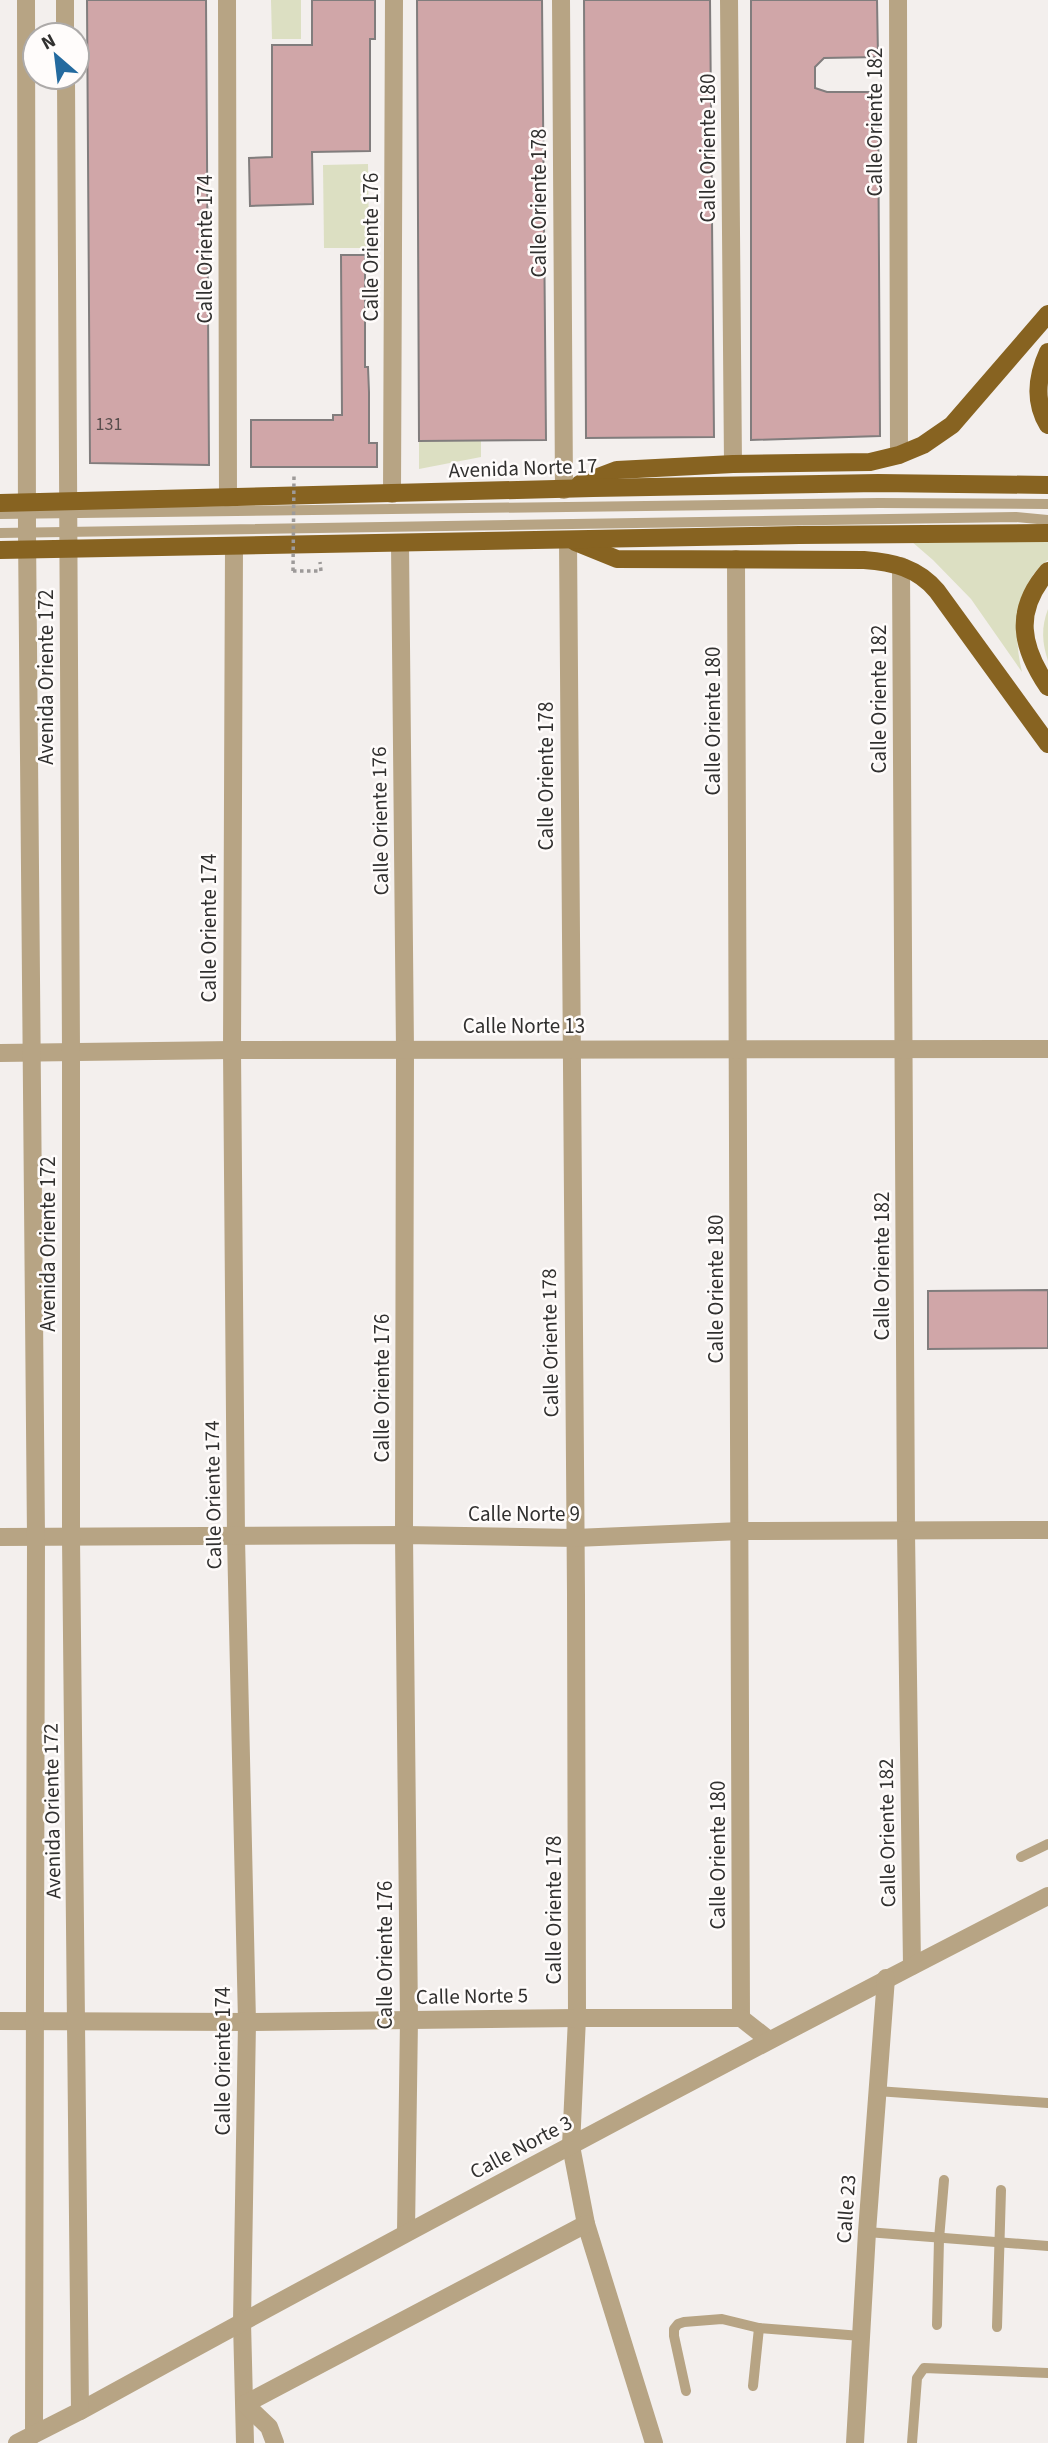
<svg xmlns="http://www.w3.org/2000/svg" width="1048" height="2443" font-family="'Source Sans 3',sans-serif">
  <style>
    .green { fill: #dcdfc2 }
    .building { fill: #d0a6a8; stroke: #817d7d; stroke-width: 2 }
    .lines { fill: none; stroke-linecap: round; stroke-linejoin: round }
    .path { stroke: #9d9a99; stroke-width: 3.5; stroke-dasharray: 3.5 3.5; stroke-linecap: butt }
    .service { stroke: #b7a484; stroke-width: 10 }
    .minor { stroke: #b7a484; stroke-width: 18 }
    .tertiary { stroke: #b7a484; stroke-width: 18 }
    .primary { stroke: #876321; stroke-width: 18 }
    .path-bridge { stroke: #9d9a99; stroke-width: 3.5; stroke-dasharray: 3.5 3.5; stroke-linecap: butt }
    .labels { text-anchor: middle; stroke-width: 5; stroke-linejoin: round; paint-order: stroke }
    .number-label { font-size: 18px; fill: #594e4d }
    .street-label { font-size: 21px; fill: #31302f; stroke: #fffcfb }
  </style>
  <rect width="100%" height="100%" fill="#f3efed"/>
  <g class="green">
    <path d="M271,0h30v39h-29z"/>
    <path d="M368,164l1,84h-45l-1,-83z"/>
    <path d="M419,441h62v16l-62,12z"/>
    <path d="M911,541h137v19c-34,24 -35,76 -26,112l-51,-73 -38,-39z"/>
    <path d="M1048,609v52c-6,-18 -7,-34 0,-52z"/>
  </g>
  <g class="building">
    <path d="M87,0h119l3,465 -119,-2z"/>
    <path d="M312,0h63v39h-5v112l-58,1 1,52 -63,2 -1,-48 23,-1v-112h40z"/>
    <path d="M417,0h125l4,440 -127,1z"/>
    <path d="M584,0h126l4,437 -128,1z"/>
    <path d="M751,0h126l1,57 -54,1 -9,9v21l12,4h51l2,344 -129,4z"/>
    <path d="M341,255h24v112h3l1,25v51h8v24h-126v-47h82v-5h9z"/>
    <path d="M1048,1290v58l-120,1v-58z"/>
  </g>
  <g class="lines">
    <path class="path" d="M293,571h28l-1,-9"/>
    <g class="service">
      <path d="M0,514l879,-11 169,1"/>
      <path d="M0,533l1016,-16 32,3"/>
      <path d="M1021,1857l27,-13"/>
      <path d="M877,2091l171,12"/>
      <path d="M867,2232l181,14"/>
      <path d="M937,2325l2,-86 5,-59"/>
      <path d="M997,2327l4,-137"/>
      <path d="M753,2386l6,-58"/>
      <path d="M686,2391l-12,-55v-7l4,-5 6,-2 38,-3 37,9 102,8"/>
      <path d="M912,2443l5,-65 7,-10 124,5"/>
    </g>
    <g class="minor">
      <path d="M227,0l1,498"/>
      <path d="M561,0l3,490"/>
      <path d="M729,0l4,464"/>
      <path d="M898,0l1,455"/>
      <path d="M392,494l2,-494"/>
      <path d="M568,540l8,1054 1,424 -6,128 15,78 68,219"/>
      <path d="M400,544l5,506 -1,485 5,484 -3,213"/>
      <path d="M234,546l-2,504 4,488 11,484 -5,300 3,121"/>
      <path d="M736,559l5,1459"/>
      <path d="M901,566l5,966 6,434"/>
      <path d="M0,1053l232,-3 816,-1"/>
      <path d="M0,1537l404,-2 171,3 166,-7 307,-1"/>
      <path d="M0,2021l247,1 330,-4h164l28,22"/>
      <path d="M80,2411c320,-176 643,-348 968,-515"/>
      <path d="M275,2443l-6,-16 -24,-23 341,-180"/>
      <path d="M855,2443l12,-211 19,-254"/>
    </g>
    <g class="tertiary">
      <path d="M26,0l1,533 9,1004 -2,897"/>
      <path d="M65,0v35"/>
      <path d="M17,2443l63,-32 -9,-873v-486l-5,-975"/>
    </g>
    <g class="primary">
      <path d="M1048,352c-11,24 -14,50 0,73"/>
      <path d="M580,484l37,-14 116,-6 137,-2 29,-7 24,-10 29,-20 96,-111"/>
      <path d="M0,503l593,-15 285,-5 170,2"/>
      <path d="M575,542l42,17 247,1c29,2 54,8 73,31l111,153"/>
      <path d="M0,550l799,-15 249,-2"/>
      <path d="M1048,571c-35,40 -27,76 0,116"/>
    </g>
    <path class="path-bridge" d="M293,571l1,-95"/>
  </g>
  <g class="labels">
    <g class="number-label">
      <text x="109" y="430">131</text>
    </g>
    <g class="street-label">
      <text transform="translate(875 122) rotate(-90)" y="7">Calle Oriente 182</text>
      <text transform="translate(708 148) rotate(-90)" y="7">Calle Oriente 180</text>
      <text transform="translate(539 203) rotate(-90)" y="7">Calle Oriente 178</text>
      <text transform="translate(371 247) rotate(-90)" y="7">Calle Oriente 176</text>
      <text transform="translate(205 249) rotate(-90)" y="7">Calle Oriente 174</text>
      <text transform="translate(523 468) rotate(-2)" y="7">Avenida Norte 17</text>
      <text transform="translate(46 677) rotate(-90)" y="7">Avenida Oriente 172</text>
      <text transform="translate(879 699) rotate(-90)" y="7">Calle Oriente 182</text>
      <text transform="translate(713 721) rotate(-90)" y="7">Calle Oriente 180</text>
      <text transform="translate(546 776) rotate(-90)" y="7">Calle Oriente 178</text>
      <text transform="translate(380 821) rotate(-91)" y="7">Calle Oriente 176</text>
      <text transform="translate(209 928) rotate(-90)" y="7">Calle Oriente 174</text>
      <text x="524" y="1033">Calle Norte 13</text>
      <text transform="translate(48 1244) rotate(-90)" y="7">Avenida Oriente 172</text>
      <text transform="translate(882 1266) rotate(-90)" y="7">Calle Oriente 182</text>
      <text transform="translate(716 1289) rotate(-90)" y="7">Calle Oriente 180</text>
      <text transform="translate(550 1343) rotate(-91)" y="7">Calle Oriente 178</text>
      <text transform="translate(382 1388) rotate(-90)" y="7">Calle Oriente 176</text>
      <text transform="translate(213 1495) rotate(-91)" y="7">Calle Oriente 174</text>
      <text x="524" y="1521">Calle Norte 9</text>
      <text transform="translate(52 1811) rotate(-91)" y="7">Avenida Oriente 172</text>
      <text transform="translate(887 1833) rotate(-91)" y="7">Calle Oriente 182</text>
      <text transform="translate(718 1855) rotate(-90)" y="7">Calle Oriente 180</text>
      <text transform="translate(554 1910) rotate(-90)" y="7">Calle Oriente 178</text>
      <text transform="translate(385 1955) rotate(-90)" y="7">Calle Oriente 176</text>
      <text transform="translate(472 1996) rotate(-1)" y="7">Calle Norte 5</text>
      <text transform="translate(223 2061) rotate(-90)" y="7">Calle Oriente 174</text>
      <text transform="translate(521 2147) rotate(-28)" y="7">Calle Norte 3</text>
      <text transform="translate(846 2209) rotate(-86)" y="7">Calle 23</text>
    </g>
  </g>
  <g transform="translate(56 56) rotate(332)"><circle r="33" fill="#fffcfb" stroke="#adaaa9" stroke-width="2"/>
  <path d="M0-5L12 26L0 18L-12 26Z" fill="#246a9f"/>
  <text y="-10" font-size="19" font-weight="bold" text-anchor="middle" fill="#31302f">N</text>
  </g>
</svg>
